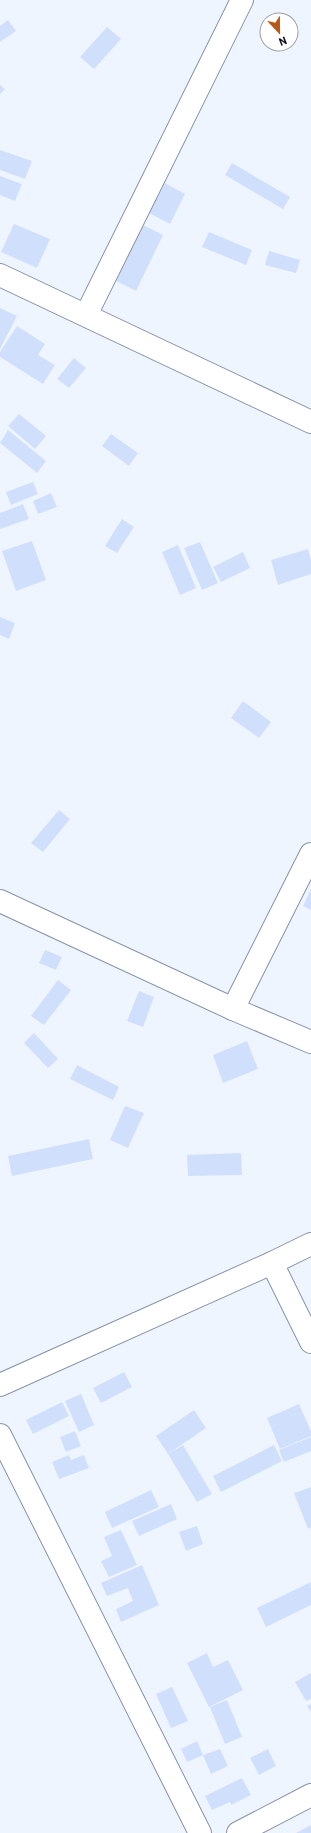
<svg xmlns="http://www.w3.org/2000/svg" width="311" height="1833" font-family="Barlow,sans-serif">
  <style>
    .building { fill: #d0e0fc }
    .lines { fill: none; stroke-linecap: round; stroke-linejoin: round }
    .minor-casing { stroke: #8793a9; stroke-width: 24 }
    .minor { stroke: #fff; stroke-width: 22 }
  </style>
  <rect width="100%" height="100%" fill="#eff5ff"/>
  <g class="building">
    <path d="M8,20l8,11 -16,11v-16z"/>
    <path d="M107,27l14,12 -27,30 -14,-12z"/>
    <path d="M0,85l5,4 -5,5z"/>
    <path d="M0,150l32,11 -7,18 -25,-9z"/>
    <path d="M232,163l58,34 -7,12 -58,-34z"/>
    <path d="M0,176l22,8 -7,17 -15,-6z"/>
    <path d="M165,183l20,11 -15,30 -21,-11z"/>
    <path d="M14,224l36,15 -13,29 -36,-16z"/>
    <path d="M143,225l20,10 -27,56 -20,-10z"/>
    <path d="M209,232l43,18 -6,15 -44,-18z"/>
    <path d="M269,251l31,9 -4,13 -31,-8z"/>
    <path d="M0,308l17,8 -17,33z"/>
    <path d="M17,326l28,18 -7,11 17,10 -12,19 -43,-27v-5z"/>
    <path d="M74,358l12,10 -17,20 -12,-9z"/>
    <path d="M19,414l27,22 -11,13 -27,-23z"/>
    <path d="M8,430l38,31 -9,12 -37,-30z"/>
    <path d="M111,434l27,19 -9,13 -27,-20z"/>
    <path d="M33,482l5,12 -27,11 -5,-13z"/>
    <path d="M51,493l6,14 -19,7 -5,-13z"/>
    <path d="M23,504l6,15 -29,10v-16z"/>
    <path d="M122,519l12,8 -17,26 -12,-7z"/>
    <path d="M32,541l14,39 -30,11 -14,-40z"/>
    <path d="M200,542l18,41 -16,7 -18,-42z"/>
    <path d="M178,545l18,43 -16,7 -18,-43z"/>
    <path d="M308,549l3,11v14l-33,11 -7,-25z"/>
    <path d="M243,552l7,16 -29,14 -8,-15z"/>
    <path d="M0,617l15,6 -6,16 -9,-4z"/>
    <path d="M243,701l28,21 -12,16 -28,-20z"/>
    <path d="M59,810l11,9 -27,33 -12,-9z"/>
    <path d="M311,889v21l-8,-4z"/>
    <path d="M45,950l17,7 -6,13 -17,-7z"/>
    <path d="M58,980l13,10 -27,35 -13,-9z"/>
    <path d="M139,991l15,6 -11,30 -16,-6z"/>
    <path d="M34,1033l24,26 -10,9 -24,-25z"/>
    <path d="M247,1041l11,28 -35,14 -10,-28z"/>
    <path d="M77,1065l42,22 -6,13 -43,-21z"/>
    <path d="M125,1106l19,7 -16,35 -18,-8z"/>
    <path d="M89,1139l4,20 -81,17 -4,-20z"/>
    <path d="M241,1153l1,22 -54,1 -1,-21z"/>
    <path d="M124,1372l8,15 -31,16 -8,-15z"/>
    <path d="M81,1394l13,31 -15,7 -14,-31z"/>
    <path d="M62,1402l7,14 -36,18 -7,-14z"/>
    <path d="M299,1404l12,27v5l-31,13 -13,-31z"/>
    <path d="M194,1410l12,18 -38,26 -12,-18z"/>
    <path d="M75,1431l6,15 -15,6 -6,-15z"/>
    <path d="M311,1437v14l-27,11 -5,-12z"/>
    <path d="M183,1445l29,49 -15,8 -29,-48z"/>
    <path d="M274,1445l8,16 -61,31 -8,-16z"/>
    <path d="M69,1455l2,5 13,-5 5,13 -30,11 -7,-17z"/>
    <path d="M311,1487v41l-3,1 -14,-36z"/>
    <path d="M151,1490l8,17 -47,21 -7,-16z"/>
    <path d="M171,1504l6,15 -38,17 -7,-15z"/>
    <path d="M197,1526l6,18 -17,7 -7,-19z"/>
    <path d="M121,1530l16,35 -28,12 -8,-16 11,-5 -8,-19z"/>
    <path d="M142,1565l17,40 -38,17 -5,-13 17,-8 -5,-13 -21,8 -6,-13z"/>
    <path d="M311,1582v23l-45,22 -9,-19z"/>
    <path d="M207,1653l6,14 15,-7 15,30 -34,17 -22,-44z"/>
    <path d="M311,1673v26l-5,2 -11,-19z"/>
    <path d="M172,1687l16,34 -17,7 -15,-34z"/>
    <path d="M227,1700l15,37 -17,7 -15,-37z"/>
    <path d="M311,1704v8l-4,-6z"/>
    <path d="M197,1741l6,14 17,-6 8,17 -17,8 -8,-19 -16,7 -6,-13z"/>
    <path d="M268,1749l8,17 -17,9 -9,-17z"/>
    <path d="M242,1778l9,17 -20,10 -1,-3 -18,8 -7,-14z"/>
    <path d="M311,1825v8h-15z"/>
  </g>
  <g class="lines">
    <g class="minor-casing">
      <g id="minor">
        <path d="M0,275l311,147"/>
        <path d="M86,315l156,-315"/>
        <path d="M0,901l233,108 78,33"/>
        <path d="M233,1009l78,-155"/>
        <path d="M272,1263l39,79"/>
        <path d="M0,1385l272,-122 39,-19"/>
        <path d="M0,1435l200,398"/>
        <path d="M238,1833l73,-38"/>
      </g>
    </g>
    <use href="#minor" class="minor"/>
  </g>
  <g transform="translate(279 32) rotate(158)"><circle r="19" fill="#ffffff" stroke="#9d9fa2"/>
  <path d="M0-3L7 15L0 10L-7 15Z" fill="#b85716"/>
  <text y="-6" font-size="11" font-weight="bold" text-anchor="middle" fill="#0b0f17">N</text>
  </g>
</svg>
